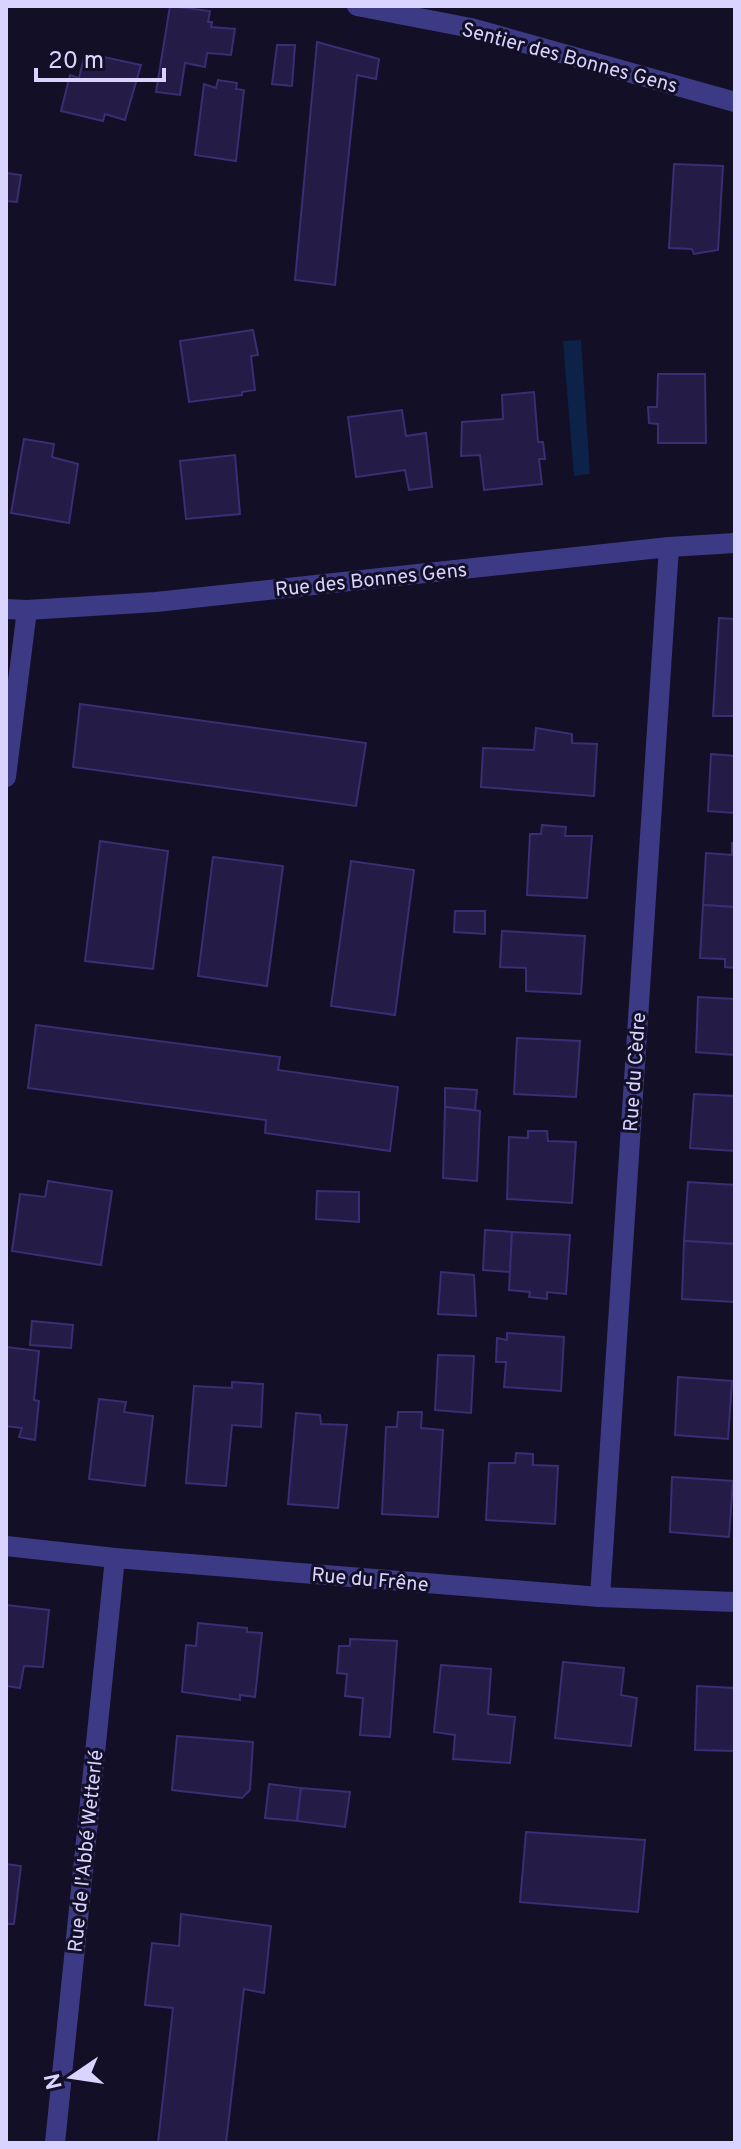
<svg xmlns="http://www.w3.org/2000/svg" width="741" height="2149" font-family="Overpass,sans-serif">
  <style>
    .water { fill: #0c2248 }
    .building { fill: #241b47; stroke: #3b2d73; stroke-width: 2 }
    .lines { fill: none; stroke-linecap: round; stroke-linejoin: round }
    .minor { stroke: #3d3a85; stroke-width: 20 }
    .labels { text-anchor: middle; stroke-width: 6; stroke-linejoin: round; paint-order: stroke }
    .street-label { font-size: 20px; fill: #d9d4ff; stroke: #130f26 }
  </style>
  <rect width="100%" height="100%" fill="#130f26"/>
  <path class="water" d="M581,340l9,134 -16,2 -11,-135z"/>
  <g class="building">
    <path d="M170,6l40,5 -2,11h4l-1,5 24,2 -4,26 -24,-2 -2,14 -20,-4 -5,32 -24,-3z"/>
    <path d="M317,42l62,17 -3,20 -19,-4 -22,210 -40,-5z"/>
    <path d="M277,45h18l-3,41 -20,-2z"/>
    <path d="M85,53l56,12 -16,55 -20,-6 -2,7 -42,-10 9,-36 9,3z"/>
    <path d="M218,80l19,3 -1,6 8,1 -8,71 -41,-6 9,-71 12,4z"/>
    <path d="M674,164l49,2 -5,84 -24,4 -2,-5 -23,-1z"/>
    <path d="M6,173l15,2 -4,27 -11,-1z"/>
    <path d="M253,330l5,25 -7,1 4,34 -13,2v3l-53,7 -9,-61z"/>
    <path d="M658,374h47l1,69h-48v-19l-9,-1 -1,-16h9z"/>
    <path d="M534,392l4,50h5l2,17h-6l3,25 -58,6 -4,-35 -19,1 1,-34 41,-3 -1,-24z"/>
    <path d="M402,410l4,26 20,-3 6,54 -23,3 -4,-20 -49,7 -8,-60z"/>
    <path d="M24,439l30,5 -2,13 26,7 -9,59 -58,-10z"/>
    <path d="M235,455l5,59 -54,5 -6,-58z"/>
    <path d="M719,618l16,1v97h-22z"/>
    <path d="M80,704l286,39 -10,63 -283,-39z"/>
    <path d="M536,728l36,6v9l25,1 -3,52 -113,-9 2,-39 51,2z"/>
    <path d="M711,754l24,2v57l-27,-2z"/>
    <path d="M542,825l24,2 -1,9h27l-5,62 -60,-3 3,-61h11z"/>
    <path d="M100,841l68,10 -15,118 -68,-8z"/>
    <path d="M732,843h3v64l-32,-2 3,-52 26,2z"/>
    <path d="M213,857l70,9 -16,120 -69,-10z"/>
    <path d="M351,861l63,9 -19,145 -64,-9z"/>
    <path d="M703,905l32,2v61l-10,-1v-8l-25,-1z"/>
    <path d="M455,911h30v23l-31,-2z"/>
    <path d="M502,931l83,5 -4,58 -55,-3v-23l-26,-1z"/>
    <path d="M698,997l37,2v56l-39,-3z"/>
    <path d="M36,1025l244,32 -2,13 120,17 -8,64 -125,-18 1,-13 -238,-32z"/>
    <path d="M517,1038l63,3 -4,56 -62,-3z"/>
    <path d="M445,1088l32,2 -2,20 -30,-3z"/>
    <path d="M694,1094l41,2v55l-45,-3z"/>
    <path d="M445,1107l35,4 -3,70 -34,-3z"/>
    <path d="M528,1131h19l1,10 28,1 -4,61 -65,-4 2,-62 19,1z"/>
    <path d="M48,1181l64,10 -11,74 -89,-14 8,-57 25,3z"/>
    <path d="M688,1182l47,3v59l-51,-3z"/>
    <path d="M317,1191l42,1v30l-43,-3z"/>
    <path d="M485,1230l27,2 -2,40 -27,-2z"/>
    <path d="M512,1232l58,3 -4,59 -19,-2v7l-18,-2 1,-5 -21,-2z"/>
    <path d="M684,1241l51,3v58l-53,-3z"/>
    <path d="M441,1272l33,3 2,41 -38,-2z"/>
    <path d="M32,1321l41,4 -2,23 -41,-3z"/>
    <path d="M507,1333l57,4 -3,54 -57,-4 2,-25h-10l1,-24 10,2z"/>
    <path d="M6,1347l33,4 -5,49 5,1 -4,39 -16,-3 3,-9 -16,-2z"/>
    <path d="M438,1355l36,1 -3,57 -36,-3z"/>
    <path d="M678,1377l54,4 -4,58 -53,-4z"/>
    <path d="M232,1382l31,2 -2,43 -29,-2 -6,61 -40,-3 8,-97 38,2z"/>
    <path d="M99,1399l27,3 -2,10 29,4 -8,70 -56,-7z"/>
    <path d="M398,1412h24l-1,16 22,2 -5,87 -56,-3 4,-87h11z"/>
    <path d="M296,1413l24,2 1,9 26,1 -9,83 -50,-4z"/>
    <path d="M516,1453l17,1v11l25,1 -3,58 -69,-4 3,-57h26z"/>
    <path d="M672,1477l61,4 -4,56 -59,-5z"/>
    <path d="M6,1605l43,5 -6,57 -19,-1 -4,22 -14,-2z"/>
    <path d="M198,1623l49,5v4l15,1 -7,64 -15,-2v5l-58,-8 4,-47 10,1z"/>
    <path d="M350,1639l47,2 -7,96 -30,-2 3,-37 -18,-2 2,-22 -10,-1 2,-27h11z"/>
    <path d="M563,1662l61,6 -3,27 16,3 -6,48 -76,-8z"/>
    <path d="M441,1665l50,4 -3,45 27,3 -5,46 -57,-4 2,-24 -21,-3z"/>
    <path d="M697,1686l38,2v63l-40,-1z"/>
    <path d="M177,1736l76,6 -3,48 -8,8 -70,-8z"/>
    <path d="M269,1784l32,4 -4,33 -32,-3z"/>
    <path d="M301,1788l49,4 -5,35 -48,-6z"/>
    <path d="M526,1832l119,8 -7,72 -118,-10z"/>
    <path d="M6,1864l15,2 -7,58h-8z"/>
    <path d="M181,1914l90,12 -7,67 -20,-4 -18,154h-68l15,-135 -28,-3 7,-62 27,3z"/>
  </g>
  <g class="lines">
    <g class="minor">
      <path d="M357,6l114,22 264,74"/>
      <path d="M6,609l21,1 129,-8 513,-55 66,-4"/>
      <path d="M6,777l21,-167"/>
      <path d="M6,1546l109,12 485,39 135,5"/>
      <path d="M600,1597l69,-1050"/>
      <path d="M55,2143l60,-585"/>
    </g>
  </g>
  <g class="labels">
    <g class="street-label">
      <text transform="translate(570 57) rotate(15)" y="7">Sentier des Bonnes Gens</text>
      <text transform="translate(371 579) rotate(-6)" y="7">Rue des Bonnes Gens</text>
      <text transform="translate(634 1072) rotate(-86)" y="7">Rue du Cèdre</text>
      <text transform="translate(370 1579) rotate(5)" y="7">Rue du Frêne</text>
      <text transform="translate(85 1851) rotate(-84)" y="7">Rue de l'Abbé Wetterlé</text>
    </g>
  </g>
  <rect width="741" height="2149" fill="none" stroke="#d9d4ff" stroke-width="16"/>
  <g transform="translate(72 2077) rotate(257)" stroke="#130f26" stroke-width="6" paint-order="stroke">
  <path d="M0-6L14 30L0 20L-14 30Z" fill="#d9d4ff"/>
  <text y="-12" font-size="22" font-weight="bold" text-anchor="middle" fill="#d9d4ff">N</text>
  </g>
  <path d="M36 68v12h128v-12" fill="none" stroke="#d9d4ff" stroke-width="4"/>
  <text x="48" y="68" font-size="24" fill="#d9d4ff" stroke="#130f26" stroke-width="6" paint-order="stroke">20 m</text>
</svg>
